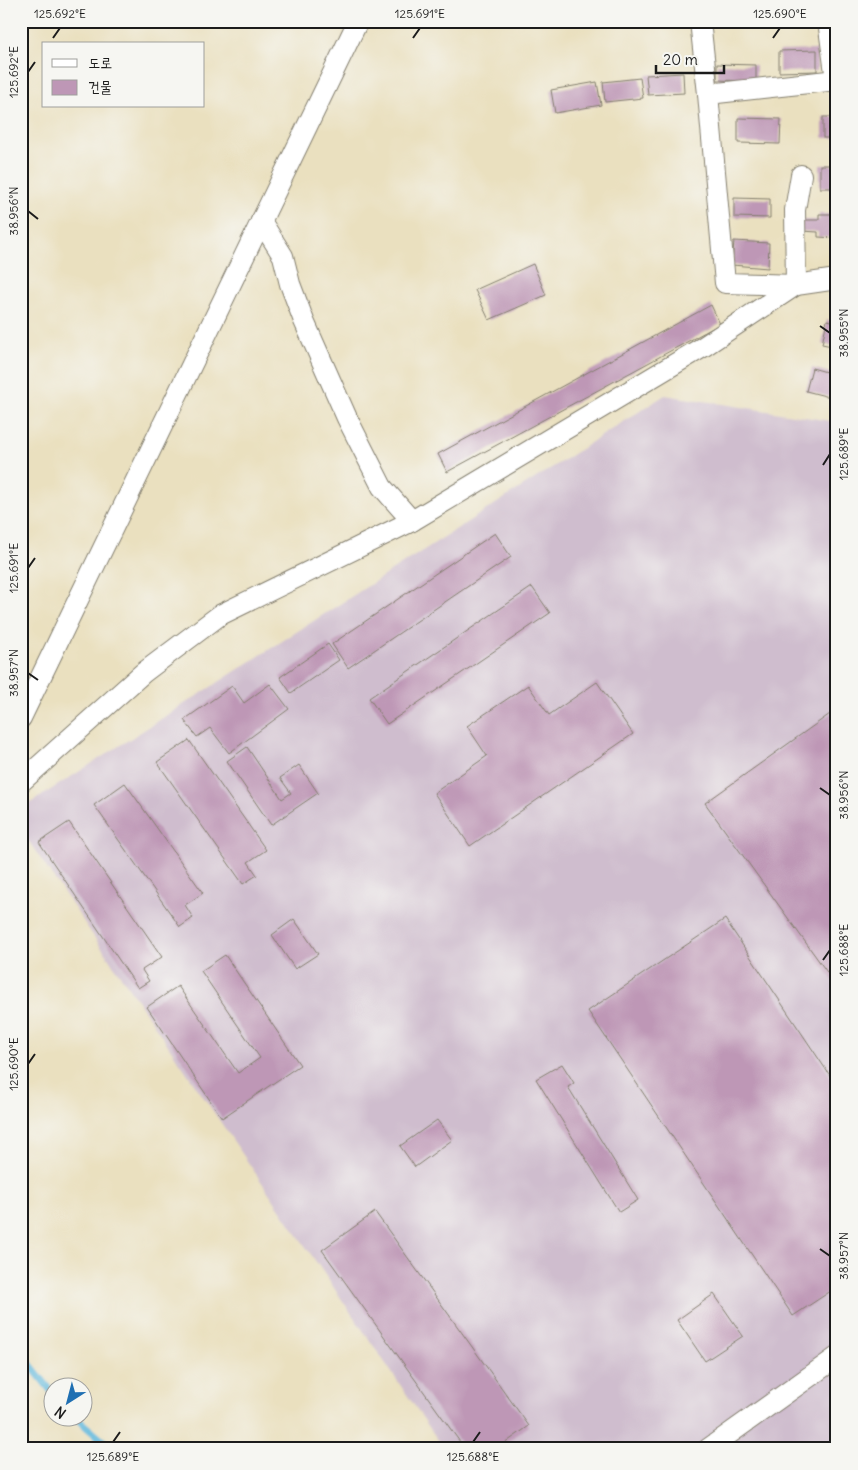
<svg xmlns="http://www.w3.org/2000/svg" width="858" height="1470" font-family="Delius,'Poor Story',sans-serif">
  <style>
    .industrial { fill: #cfbdce }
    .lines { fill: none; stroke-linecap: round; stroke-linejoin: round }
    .stream { stroke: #5db7db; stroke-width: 7 }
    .building { fill: #be97b6 }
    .street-casing { stroke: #837e6e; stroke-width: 22 }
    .street { stroke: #fff; stroke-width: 20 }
    .ticks { fill: none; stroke: #1c1c1c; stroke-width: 2 }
    .neatline { fill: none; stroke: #1c1c1c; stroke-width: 2 }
    .ticks-label { font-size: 12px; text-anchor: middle; fill: #1c1c1c }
  </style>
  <rect width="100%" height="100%" fill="#f6f6f2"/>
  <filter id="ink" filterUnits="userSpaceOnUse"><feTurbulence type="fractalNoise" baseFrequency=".02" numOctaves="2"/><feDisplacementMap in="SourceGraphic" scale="10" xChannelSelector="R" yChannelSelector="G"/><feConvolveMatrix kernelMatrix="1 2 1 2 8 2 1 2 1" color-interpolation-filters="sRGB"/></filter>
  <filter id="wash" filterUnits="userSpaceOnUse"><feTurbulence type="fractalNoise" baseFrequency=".0096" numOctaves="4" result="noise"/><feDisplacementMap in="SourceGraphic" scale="20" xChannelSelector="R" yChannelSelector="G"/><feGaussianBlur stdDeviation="1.12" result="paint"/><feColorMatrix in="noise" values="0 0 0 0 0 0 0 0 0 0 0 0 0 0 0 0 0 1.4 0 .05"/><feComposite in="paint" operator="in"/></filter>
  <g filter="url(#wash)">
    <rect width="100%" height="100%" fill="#eae0bf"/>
    <path class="industrial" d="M665,395l172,27v1027h-393l-423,-619v-21z"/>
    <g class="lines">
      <g class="stream">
        <path d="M21,1353l31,39"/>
        <path d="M76,1418l33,28 21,3"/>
      </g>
    </g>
    <g id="blocks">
      <g class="building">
        <path d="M817,50v21l-38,1v-21z"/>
        <path d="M717,64l39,1v16l-39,-1z"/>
        <path d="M683,73l1,20 -36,2 -2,-20z"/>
        <path d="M640,78l3,20 -38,4 -2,-20z"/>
        <path d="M597,82l4,23 -46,8 -4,-23z"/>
        <rect x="823" y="117" width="14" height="21"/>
        <path d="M738,118l43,1 -1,25 -42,-1z"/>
        <rect x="820" y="165" width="17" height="23"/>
        <path d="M734,198l36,1v19l-36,-1z"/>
        <path d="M819,214h18v24l-19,-1v-5l-17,-1v-11h18z"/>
        <path d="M734,241l35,2 -1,25 -36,-3z"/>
        <path d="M533,264l13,31 -57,25 -14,-30z"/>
        <path d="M711,305l9,19 -273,148 -9,-18z"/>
        <path d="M827,320l10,2v25l-15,-3z"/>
        <path d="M812,368l25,7v24l-31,-8z"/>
        <path d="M495,533l16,24 -163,111 -16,-24z"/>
        <path d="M532,587l18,26 -163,111 -18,-26z"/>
        <path d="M328,644l11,16 -48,33 -11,-16z"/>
        <path d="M597,682l36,52 -163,112 -36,-53 53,-37 -20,-30 61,-41 21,30z"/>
        <path d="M270,684l19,25 -60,44 -19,-25 -13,9 -13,-17 48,-34 12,17z"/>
        <path d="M837,709v277l-132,-183z"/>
        <path d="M189,740l77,110 -18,12 9,13 -14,9 -86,-122z"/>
        <path d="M247,747l35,52 9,-6 -11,-15 19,-13 19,28 -47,32 -44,-64z"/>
        <path d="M125,783l78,110 -18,12 8,13 -13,9 -86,-122z"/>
        <path d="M69,822l93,135 -20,13 7,11 -11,7 -99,-146z"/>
        <path d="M294,919l24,35 -23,15 -23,-34z"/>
        <path d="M725,919l112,167v201l-44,29 -205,-305z"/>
        <path d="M225,955l75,110 -78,53 -75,-111 31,-21 60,87 22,-15 -59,-87z"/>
        <path d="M562,1064l12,19 -6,4 70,113 -19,12 -83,-133z"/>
        <path d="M437,1120l15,20 -37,27 -15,-21z"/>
        <path d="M375,1212l154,214 -32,23h-32l-143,-199z"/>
        <path d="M714,1294l29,42 -38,25 -28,-41z"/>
      </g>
    </g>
  </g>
  <g filter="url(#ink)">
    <use href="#blocks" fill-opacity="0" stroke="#837e6e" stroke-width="1"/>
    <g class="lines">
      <g class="street-casing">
        <g id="street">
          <path d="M700,21l8,73"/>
          <path d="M828,21l8,59"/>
          <path d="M837,80l-129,14 17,189 71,2 41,-6"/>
          <path d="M261,221l22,35 7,28 14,37 43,97 35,69 30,34"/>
          <path d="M21,718l337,-697"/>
          <path d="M21,782l122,-109 77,-58 192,-94 291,-174 93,-62 -1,-75 6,-35"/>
          <path d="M708,1449l129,-92"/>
        </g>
      </g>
      <use href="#street" class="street"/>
    </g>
  </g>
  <path class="ticks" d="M53,38l7,-10M413,38l7,-10M773,38l7,-10M28,72l7,-10M28,211l10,8M820,326l10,7M823,465l7,-11M28,568l7,-10M28,673l10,7M820,788l10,7M823,960l7,-10M28,1064l7,-10M820,1249l10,7M113,1442l7,-10M473,1442l7,-10"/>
  <rect width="858" height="1470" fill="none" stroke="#f6f6f2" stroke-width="55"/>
  <rect x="42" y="42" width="162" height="65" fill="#f6f6f2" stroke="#9f9f9c"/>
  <rect x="52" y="59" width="25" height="8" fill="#ffffff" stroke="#9f9f9c"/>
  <text x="88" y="68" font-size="15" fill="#1c1c1c">도로</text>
  <rect x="52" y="80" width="25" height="15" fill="#be97b6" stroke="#9f9f9c"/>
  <text x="88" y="92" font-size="15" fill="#1c1c1c">건물</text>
  <g transform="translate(68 1402) rotate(216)"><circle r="24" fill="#f6f6f2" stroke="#9f9f9c"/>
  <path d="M0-4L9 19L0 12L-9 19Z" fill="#1f6fb2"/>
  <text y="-8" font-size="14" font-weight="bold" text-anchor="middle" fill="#1c1c1c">N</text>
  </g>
  <path d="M656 65v8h68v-8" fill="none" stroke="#1c1c1c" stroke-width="2.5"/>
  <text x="663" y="65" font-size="15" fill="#1c1c1c" stroke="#f6f6f2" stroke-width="4" paint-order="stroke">20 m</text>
  <rect x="28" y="28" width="802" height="1414" class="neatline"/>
  <g class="ticks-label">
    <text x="60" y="18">125.692°E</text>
    <text x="420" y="18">125.691°E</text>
    <text x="780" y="18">125.690°E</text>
    <text transform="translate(14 72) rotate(-90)" y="4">125.692°E</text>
    <text transform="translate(14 211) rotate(-90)" y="4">38.956°N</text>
    <text transform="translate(844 333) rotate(-90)" y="4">38.955°N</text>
    <text transform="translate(844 454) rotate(-90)" y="4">125.689°E</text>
    <text transform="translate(14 568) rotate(-90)" y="4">125.691°E</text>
    <text transform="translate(14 673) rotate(-90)" y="4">38.957°N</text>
    <text transform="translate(844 795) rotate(-90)" y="4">38.956°N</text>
    <text transform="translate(844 950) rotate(-90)" y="4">125.688°E</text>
    <text transform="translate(14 1064) rotate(-90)" y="4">125.690°E</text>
    <text transform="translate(844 1256) rotate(-90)" y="4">38.957°N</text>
    <text x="113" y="1461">125.689°E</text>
    <text x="473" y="1461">125.688°E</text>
  </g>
</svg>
